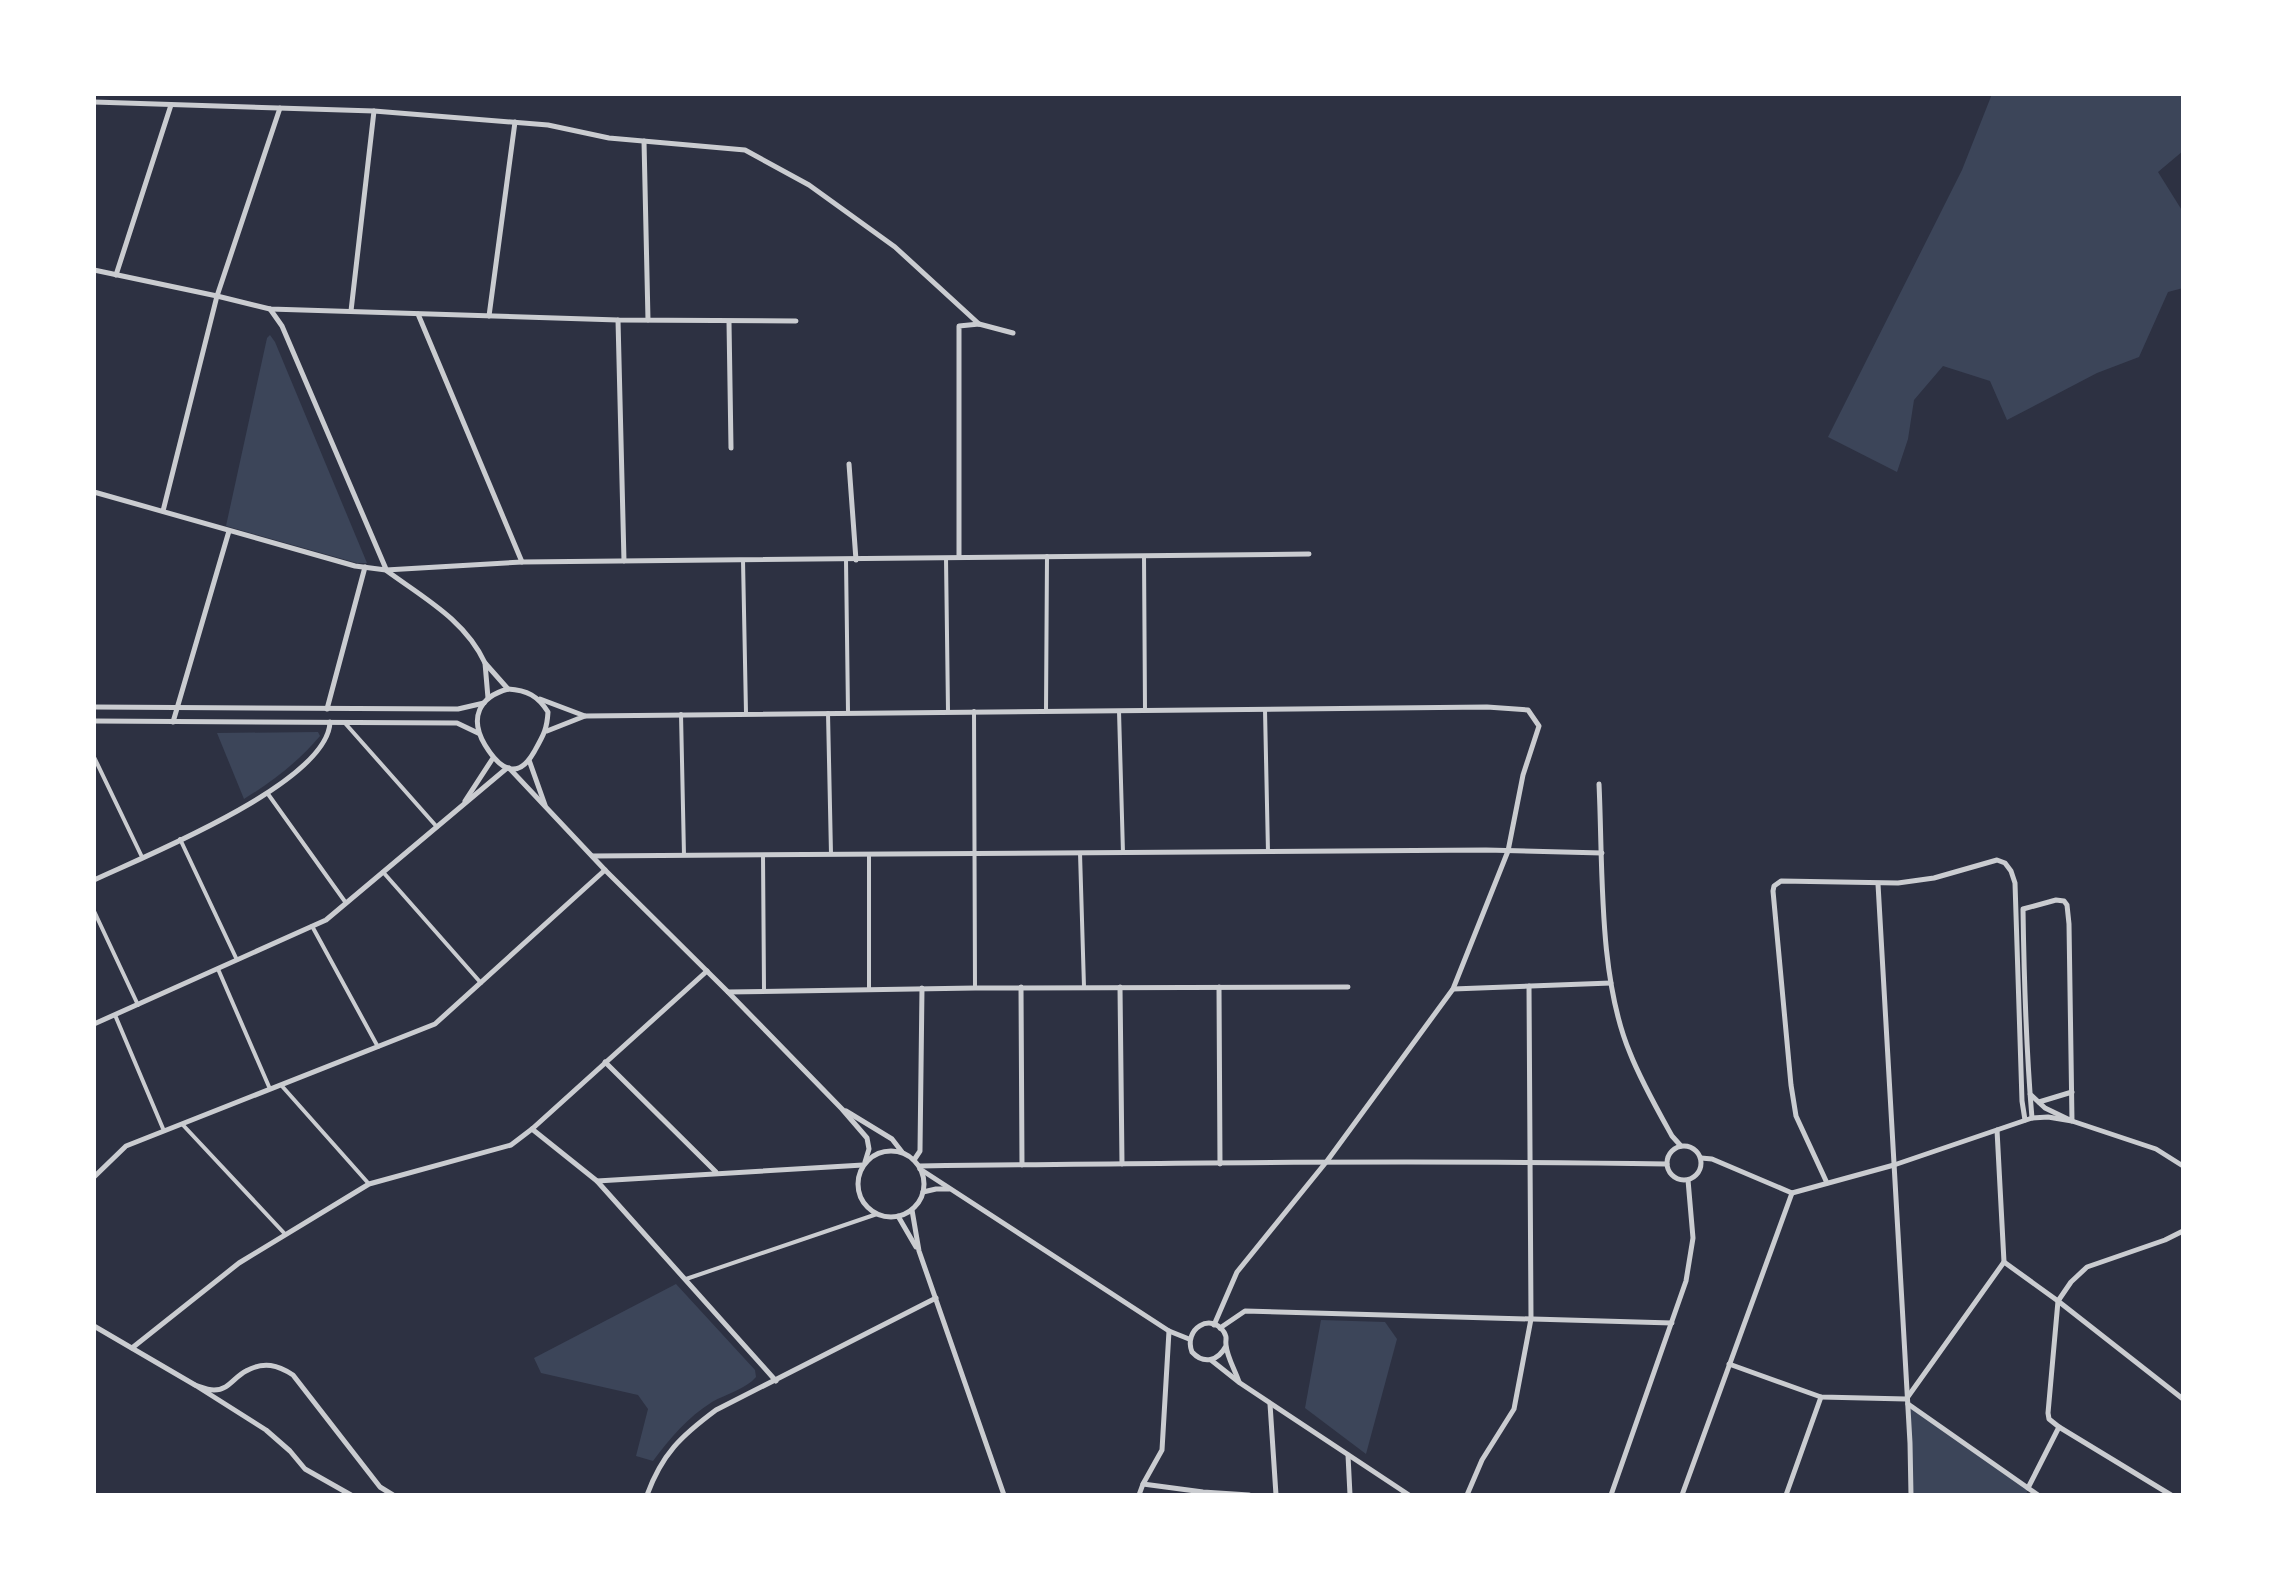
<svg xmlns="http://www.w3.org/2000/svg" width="2277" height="1589" font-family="'PT Sans Narrow',sans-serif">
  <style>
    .green { fill: #3c4559 }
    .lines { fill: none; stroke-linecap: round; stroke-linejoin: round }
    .pedestrian { stroke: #caccd0; stroke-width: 4 }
    .minor { stroke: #caccd0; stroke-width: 5 }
  </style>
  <rect width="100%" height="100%" fill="#2d3142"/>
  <g class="green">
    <path d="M1992,94h191v57l-25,21 25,40v76l-15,4 -29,65 -42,16 -90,47 -17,-39 -47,-15 -29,34 -6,39 -11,33 -69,-35 134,-267z"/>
    <path d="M270,335l5,7 92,221h-10l-131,-37 41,-188z"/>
    <path d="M318,732l2,4c-22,26 -47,45 -76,63l-27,-66z"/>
    <path d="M676,1284l79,86 1,7c-10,12 -30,17 -44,25 -24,15 -42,36 -59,59l-17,-5 12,-47 -10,-14 -97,-22 -7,-15z"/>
    <path d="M1321,1320l64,2 12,17 -31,115 -61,-46z"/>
    <path d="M1908,1404l120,84 -2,7h-115z"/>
  </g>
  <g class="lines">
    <g class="pedestrian">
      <path d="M1144,556l1,154"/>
      <path d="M946,558l2,153"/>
      <path d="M743,560l3,153"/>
      <path d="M846,560l2,152"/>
      <path d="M1265,710l3,142"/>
      <path d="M974,711l1,277"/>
      <path d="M1046,711l1,-155"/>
      <path d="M1119,711l4,142"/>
      <path d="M828,713l3,141"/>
      <path d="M681,714l3,141"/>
      <path d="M344,722l93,105"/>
      <path d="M94,757l48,100"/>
      <path d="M268,794l78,109"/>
      <path d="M180,839l57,121"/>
      <path d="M1080,853l4,134"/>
      <path d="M869,854v135"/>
      <path d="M763,855l1,135"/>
      <path d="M383,872l98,111"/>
      <path d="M94,911l44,94"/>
      <path d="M312,926l66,121"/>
      <path d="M218,969l52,120"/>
      <path d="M115,1015l49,116"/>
      <path d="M281,1085l88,99"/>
      <path d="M182,1124l103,110"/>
      <path d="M686,1279l191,-65"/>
    </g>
    <g class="minor">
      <path d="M94,102l280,9 174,14 61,13 136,12 64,35 86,62 84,77"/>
      <path d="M644,141l4,179"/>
      <path d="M94,270l123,26 53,13 348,11 178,1"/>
      <path d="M116,275l55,-170"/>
      <path d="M270,309l12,17 104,243"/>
      <path d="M351,311l23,-200"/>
      <path d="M418,314l104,248"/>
      <path d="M489,316l26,-194"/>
      <path d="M618,320l6,241"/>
      <path d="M729,322l2,126"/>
      <path d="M849,464l7,96"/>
      <path d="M94,492l261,74 31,4 136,-8 787,-8"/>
      <path d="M163,511l54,-215 63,-188"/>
      <path d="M959,557v-231l20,-2 34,9"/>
      <path d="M387,571c37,27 78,49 98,92"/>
      <path d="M508,689c19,1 30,7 40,23 -1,18 -5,24 -14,40 -17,30 -35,16 -49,-7 -16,-27 -6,-48 23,-56z"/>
      <path d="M488,698l-3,-35 23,26"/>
      <path d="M540,699l45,17 -38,15"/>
      <path d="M94,707l364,2 26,-6"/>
      <path d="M327,709l38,-142"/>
      <path d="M585,716l902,-9 41,3 11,16 -16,49 -15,76 -55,138 -126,172 -90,111 -23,53"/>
      <path d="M94,721l363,2 21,10"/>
      <path d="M173,722l56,-191"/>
      <path d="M529,760l16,45"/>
      <path d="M509,768l96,102 123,122 114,117 25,29 2,11 -4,13"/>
      <path d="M1599,784c4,83 -1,193 31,269 11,28 27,56 42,83l9,10"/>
      <path d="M465,801l28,-43"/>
      <path d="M592,856l894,-6 116,3"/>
      <path d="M94,880c51,-24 234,-97 236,-158"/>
      <path d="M1878,884l32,559 1,52"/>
      <path d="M1021,987l1,178"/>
      <path d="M1120,987l2,177"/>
      <path d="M1219,987l1,177"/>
      <path d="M1453,989l158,-6"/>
      <path d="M728,992l247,-4 373,-1"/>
      <path d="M94,1024l232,-104 181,-152"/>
      <path d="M605,1062l111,110"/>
      <path d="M2030,1094l15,14 27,13 -3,-197 -2,-19 -3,-4 -8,-1 -33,9c1,70 3,139 9,209"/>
      <path d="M2039,1102l33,-10"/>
      <path d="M846,1111l46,28 10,13"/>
      <path d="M532,1129l65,52 179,200"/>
      <circle cx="1684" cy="1163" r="17"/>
      <circle cx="891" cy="1184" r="33"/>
      <path d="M1701,1158l11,1 80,34"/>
      <path d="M914,1160l6,-9 2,-163"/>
      <path d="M919,1166c250,-3 499,-6 748,-2"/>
      <path d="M920,1169l249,162 20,8"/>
      <path d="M94,1177l32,-31 309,-122 170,-154"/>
      <path d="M597,1181l266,-16"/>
      <path d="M1827,1183l-31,-67 -5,-31 -18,-194 1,-5 7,-5 117,2 36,-5 63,-18 8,3 6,8 4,12 7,218 3,19"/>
      <path d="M923,1192l13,-3h13"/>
      <path d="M1792,1193l102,-28 138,-47 16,-1 24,4 84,28 27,17"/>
      <path d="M912,1210l7,41 85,244"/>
      <path d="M898,1216l18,31"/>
      <path d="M2004,1262l54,39 125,98"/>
      <path d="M94,1326l101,59"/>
      <path d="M1220,1328l25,-17 427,12"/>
      <path d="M1226,1346c-8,15 -22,19 -34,6 -9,-23 19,-40 32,-20 4,7 1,6 2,13 1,12 9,25 13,37"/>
      <path d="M132,1348l107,-85 130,-79 142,-39 21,-16 175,-158"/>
      <path d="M1211,1360l29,23 169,112"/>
      <path d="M1729,1364l92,33 85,2"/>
      <path d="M1907,1398l97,-136 -7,-132"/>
      <path d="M1270,1404l6,91"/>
      <path d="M1908,1404l130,91"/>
      <path d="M1348,1455l2,40"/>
      <path d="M1143,1484l60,8 46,3"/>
      <path d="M2028,1488l31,-61"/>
      <path d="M351,1495l-46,-26 -15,-18 -24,-21 -71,-45c6,2 13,5 19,5 15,0 20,-13 32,-19 18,-10 32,-6 47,4l87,112 13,8"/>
      <path d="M647,1495c15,-41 34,-59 69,-85l220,-112"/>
      <path d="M1139,1495l4,-11 19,-34 7,-119"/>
      <path d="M1467,1495l15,-35 32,-51 17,-90 -2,-333"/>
      <path d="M1611,1495l75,-214 7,-43 -5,-58"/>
      <path d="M1682,1495l110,-302"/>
      <path d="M1786,1495l35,-98"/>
      <path d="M2171,1495l-112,-68 -10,-8 -1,-6 10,-112 13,-19 16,-15 78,-27 18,-9"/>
    </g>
  </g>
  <rect width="2277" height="1589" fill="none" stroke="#ffffff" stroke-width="192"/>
</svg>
